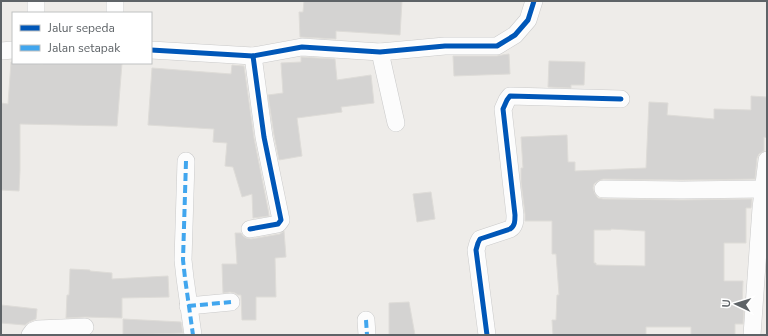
<svg xmlns="http://www.w3.org/2000/svg" width="768" height="336" font-family="'Nunito Sans',sans-serif">
  <style>
    .building { fill: #d4d3d2; stroke: #dedcd8; fill-rule: evenodd }
    .lines { fill: none; stroke-linecap: round; stroke-linejoin: round }
    .street-casing { stroke: #cacaca; stroke-width: 18 }
    .street { stroke: #fcfcfc; stroke-width: 17 }
    .quiet { stroke: #41a6ee; stroke-width: 4; stroke-dasharray: 8 4; stroke-linecap: butt }
    .cycleway-casing { stroke: #fff; stroke-width: 8 }
    .cycleway { stroke: #0057b8; stroke-width: 5 }
  </style>
  <rect width="100%" height="100%" fill="#eeece9"/>
  <g class="building">
    <path d="M304,1h98l-2,34 -64,-4v8l-36,-2 -1,-25h4z"/>
    <path d="M502,55l7,-1 1,20 -56,2 -1,-20h44z"/>
    <path d="M301,57l34,2 2,21 34,-5 3,28 -33,4 1,5 -45,6 5,38 -23,4 -5,-25 -6,-40 15,-2 -2,-30 20,-1z"/>
    <path d="M549,61l36,1 -1,23h-13v3l-23,-1z"/>
    <path d="M11,62l32,2v-1h79l-5,63 -97,-2v46l-1,21 -18,-1v-87l7,1z"/>
    <path d="M232,65l12,1 10,72 14,71 1,7 -16,2 -1,-24 -10,3 -9,-30 -8,-1 2,-23 -14,-1 1,-13 -66,-4 4,-57 79,6z"/>
    <path d="M751,96l16,1v41l-3,-1v14l-5,3 -2,4 -2,21 -73,1 -79,-1 -5,2 -4,3 -1,4 2,6 3,4 5,1 79,1 70,-1 -1,9h-5v35h-22v38h19l-1,26h2l-1,17h-8v11h-44v-8h-45v8h-93l-1,-15h4l1,-25h2l-3,-41h-4v-33h-27v-7l-4,-32v-14h2l-2,-31 46,-2 1,27h7v9l71,-3 3,-66 19,1 -1,12 47,4v-10l37,1zM611,229l34,2v35l-49,-1v-2h-2v-33h17z"/>
    <path d="M431,192l4,27 -18,3 -4,-28z"/>
    <path d="M284,231l2,26 -11,1 1,39h-20v23h-14l-1,-25h-3l-3,-2 -5,-1 -7,1 -1,-29h15l-2,-31h6l2,3 3,2 5,1 29,-5z"/>
    <path d="M70,269l20,1v1l22,2v6l56,-3 1,21 -47,1v20l-37,-1 -19,1 1,-23h2z"/>
    <path d="M409,302l6,33h-26v-32z"/>
    <path d="M1,305l36,4 -1,10 -7,3 -4,3 -24,-2z"/>
    <path d="M123,319l58,3 2,11 -60,2z"/>
  </g>
  <g class="lines">
    <g class="street-casing">
      <g id="street">
        <path d="M36,13v-12"/>
        <path d="M115,13v-12"/>
        <path d="M151,50l102,6 49,-9 78,5 65,-6h52l18,-11 13,-15 6,-19"/>
        <path d="M1,51l12,-1"/>
        <path d="M380,52l16,71"/>
        <path d="M186,161l-3,99 2,18 8,57"/>
        <path d="M603,189l79,1 81,-1"/>
        <path d="M250,229l28,-5 3,-4 -17,-83 -11,-81"/>
        <path d="M188,306l43,-4"/>
        <path d="M366,320l1,15"/>
        <path d="M30,335l3,-4 5,-2 47,-2"/>
        <path d="M487,335l-11,-85 2,-7 2,-4 30,-10c5,-3 5,-8 5,-14l-12,-106 4,-9 3,-4 111,3"/>
        <path d="M752,335l9,-127 6,-48"/>
      </g>
    </g>
    <use href="#street" class="street"/>
    <g class="quiet">
      <path d="M186,161l-3,99 2,18 8,57"/>
      <path d="M188,306l43,-4"/>
      <path d="M366,320l1,15"/>
    </g>
    <g class="cycleway-casing">
      <g id="cycleway">
        <path d="M151,50l102,6 49,-9 78,5 65,-6h52l18,-11 13,-15 6,-19"/>
        <path d="M250,229l28,-5 3,-4 -17,-83 -11,-81"/>
        <path d="M487,335l-11,-85 2,-7 2,-4 30,-10c5,-3 5,-8 5,-14l-12,-106 4,-9 3,-4 111,3"/>
      </g>
    </g>
    <use href="#cycleway" class="cycleway"/>
  </g>
  <rect width="768" height="336" fill="none" stroke="#5e6367" stroke-width="4"/>
  <rect x="12" y="12" width="140" height="52" fill="#ffffff" stroke="#bfc1c2"/>
  <rect x="20" y="25" width="20" height="6" fill="#0057b8" stroke="#bfc1c2"/>
  <text x="48" y="32" font-size="12" fill="#5e6367">Jalur sepeda</text>
  <rect x="20" y="45" width="20" height="6" fill="#41a6ee" stroke="#bfc1c2"/>
  <text x="48" y="52" font-size="12" fill="#5e6367">Jalan setapak</text>
  <g transform="translate(736 304) rotate(274)" stroke="#ffffff" stroke-width="3" paint-order="stroke">
  <path d="M0-3L7 15L0 10L-7 15Z" fill="#5e6367"/>
  <text y="-6" font-size="11" font-weight="bold" text-anchor="middle" fill="#5e6367">U</text>
  </g>
</svg>
